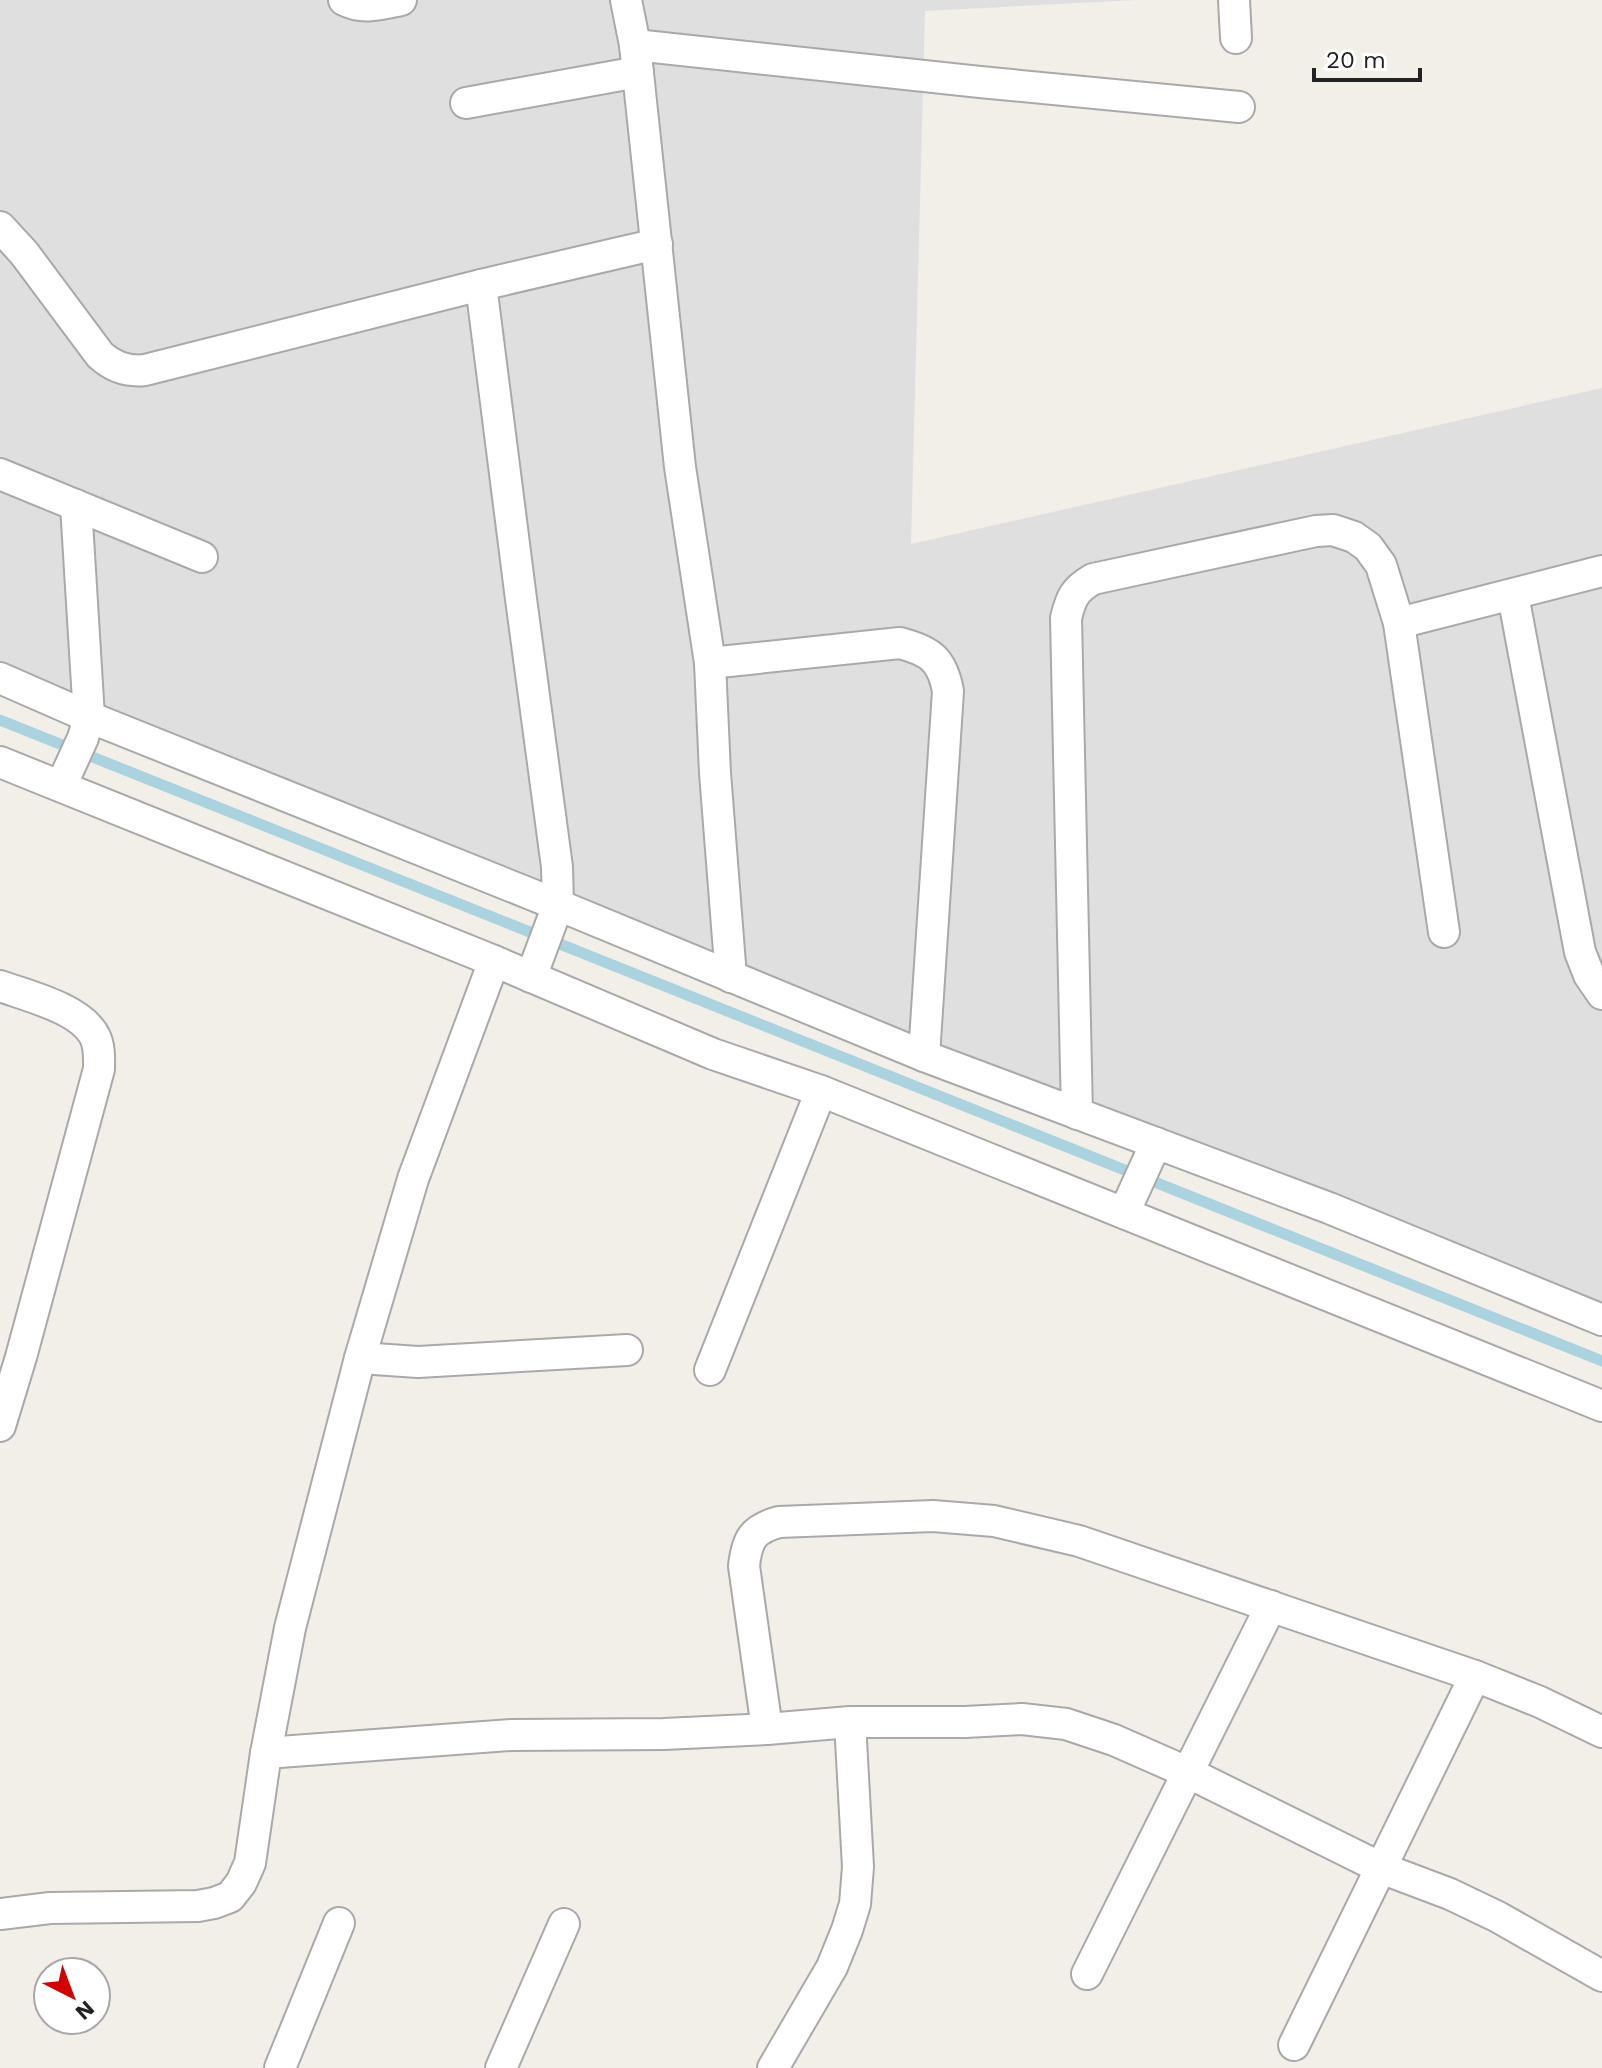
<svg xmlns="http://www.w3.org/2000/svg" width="1602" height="2068" font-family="'Work Sans',sans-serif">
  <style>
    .residential { fill: #e0dfdf }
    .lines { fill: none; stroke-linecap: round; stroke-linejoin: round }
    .stream { stroke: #aad3df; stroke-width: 11 }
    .minor-casing { stroke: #a9a9a9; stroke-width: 34 }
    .minor { stroke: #fff; stroke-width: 30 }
  </style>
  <rect width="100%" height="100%" fill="#f2efe9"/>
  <path class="residential" d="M0,0h1136l-211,11 -14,533 691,-156v920l-1009,-396 -593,-240z"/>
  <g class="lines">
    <path class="stream" d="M0,720l1602,641"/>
    <g class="minor-casing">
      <g id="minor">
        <path d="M344,0c19,10 37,4 57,0"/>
        <path d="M626,0l9,45 45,422 30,196 5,110 16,204"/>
        <path d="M1234,0l2,38"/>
        <path d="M635,45l345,37 259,25"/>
        <path d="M466,103l172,-31"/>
        <path d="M0,227l24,26 76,102c13,12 27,17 45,15l336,-85 176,-41"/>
        <path d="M481,285l40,314 36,268 1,38 -27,72"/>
        <path d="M0,474l202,83"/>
        <path d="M1513,595l67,357 9,23 13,19"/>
        <path d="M1399,623l203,-52"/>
        <path d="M710,663l190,-20c30,8 42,16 48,48l-24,365"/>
        <path d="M0,678l89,39 469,188 366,151 405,152 273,112"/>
        <path d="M0,762l494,199 219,93 108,37 781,315"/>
        <path d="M61,786l22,-48 6,-21 -13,-212"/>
        <path d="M0,986c28,10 82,23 95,51 5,10 4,22 4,32l-78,288 -21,69"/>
        <path d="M1077,1114l-11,-496c5,-20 8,-28 27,-39l223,-48 17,-1 21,7 14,10 13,18 18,58 45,309"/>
        <path d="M1124,1213l32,-70"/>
        <path d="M360,1358l58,4 209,-12"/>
        <path d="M710,1370l111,-279"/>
        <path d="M767,1729l-23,-163c3,-27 9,-37 35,-44l154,-6 61,5 85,20 396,135 65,26 62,30"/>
        <path d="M266,1753l245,-18 153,-1 103,-5 83,-7h115l57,-3 44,5 48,16 75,33 192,95 69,26 48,23 104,59"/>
        <path d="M0,1914l50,-6 148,-2 16,-3 16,-6 11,-14 9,-20 16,-110 24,-125 70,-270 53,-179 81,-218"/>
        <path d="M1087,1974l184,-368"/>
        <path d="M1294,2045l181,-369"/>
        <path d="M280,2068l59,-145"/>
        <path d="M501,2068l63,-144"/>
        <path d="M773,2068l59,-101 15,-37 8,-26 3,-37 -8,-145"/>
      </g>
    </g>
    <use href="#minor" class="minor"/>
  </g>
  <g transform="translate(72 1996) rotate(138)"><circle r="38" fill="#ffffff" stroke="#a7a7a7" stroke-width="2"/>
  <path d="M0-6L14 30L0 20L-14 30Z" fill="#d40000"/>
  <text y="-12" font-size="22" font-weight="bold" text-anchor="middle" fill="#222222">N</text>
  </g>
  <path d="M1314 68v12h106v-12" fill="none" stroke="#222222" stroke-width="4"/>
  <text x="1326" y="68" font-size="24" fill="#222222" stroke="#ffffff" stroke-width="6" paint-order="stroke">20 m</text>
</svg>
